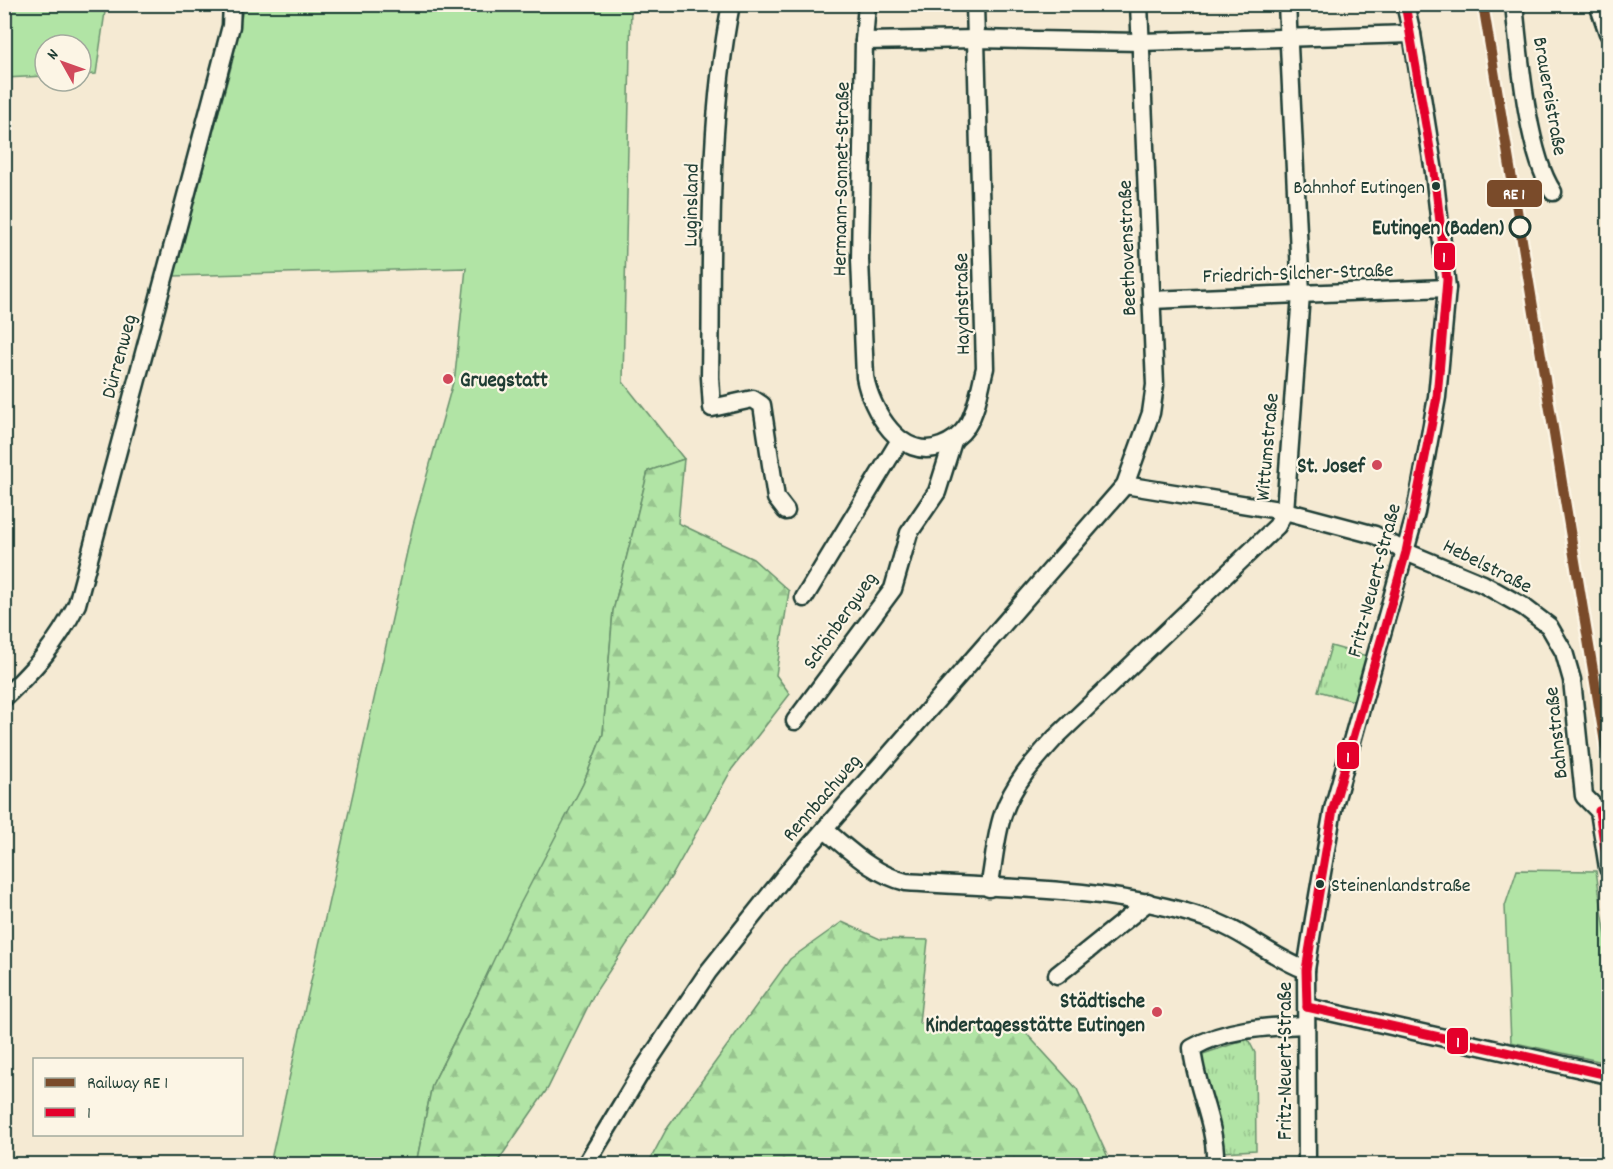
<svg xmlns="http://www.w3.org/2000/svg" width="1613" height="1169" font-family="Dekko,sans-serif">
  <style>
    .green { fill: #b1e4a5; stroke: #68906c; stroke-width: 1.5 }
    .forest { fill: url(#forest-firs); stroke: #68906c; stroke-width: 1.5 }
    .park { fill: url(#park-tufts); stroke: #68906c; stroke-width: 1.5 }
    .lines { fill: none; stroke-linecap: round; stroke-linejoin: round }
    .minor-casing { stroke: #1f3d34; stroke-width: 21 }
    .minor { stroke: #fcf5e5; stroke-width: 16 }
    .bus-1-casing { stroke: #fcf5e5; stroke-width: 14 }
    .bus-1 { stroke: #e4002b; stroke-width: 9 }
    .rail-1-casing { stroke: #fcf5e5; stroke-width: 15 }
    .rail-1 { stroke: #7a4b2a; stroke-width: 10 }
    .bus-dot { fill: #1f3d34; stroke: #fcf5e5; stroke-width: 2 }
    .stop-dot { fill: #fcf5e5; stroke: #1f3d34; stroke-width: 3 }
    .poi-dot { fill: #d1495b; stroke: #fcf5e5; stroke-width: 2 }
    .labels { text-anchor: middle; stroke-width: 4.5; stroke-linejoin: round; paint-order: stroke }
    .bus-label { font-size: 20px; fill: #1f3d34; stroke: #fcf5e5; text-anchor: end }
    .street-label { font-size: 21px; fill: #1f3d34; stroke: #fcf5e5 }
    .stop-label { font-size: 21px; font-weight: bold; fill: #1f3d34; stroke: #fcf5e5; text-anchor: end }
    .poi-label { font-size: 21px; font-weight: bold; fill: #1f3d34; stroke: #fcf5e5; text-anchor: end }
    .line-badge { stroke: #fcf5e5; stroke-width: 2 }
    .badge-label { font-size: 16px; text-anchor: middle; font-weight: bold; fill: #fff }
  </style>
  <defs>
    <pattern id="forest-firs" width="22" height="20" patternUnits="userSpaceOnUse" patternTransform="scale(1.5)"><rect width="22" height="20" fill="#b1e4a5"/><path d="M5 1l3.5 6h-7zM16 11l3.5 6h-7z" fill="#98c48f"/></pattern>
    <pattern id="park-tufts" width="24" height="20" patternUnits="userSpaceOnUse" patternTransform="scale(1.5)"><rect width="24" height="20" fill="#b1e4a5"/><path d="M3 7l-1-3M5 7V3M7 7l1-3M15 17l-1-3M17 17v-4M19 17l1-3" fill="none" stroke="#98c48f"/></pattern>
  </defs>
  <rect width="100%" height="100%" fill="#f5ead3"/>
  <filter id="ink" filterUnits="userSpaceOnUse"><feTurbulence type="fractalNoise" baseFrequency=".0167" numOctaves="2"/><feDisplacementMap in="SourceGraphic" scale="12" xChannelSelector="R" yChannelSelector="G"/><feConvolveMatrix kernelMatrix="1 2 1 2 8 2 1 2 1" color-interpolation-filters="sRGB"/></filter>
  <g filter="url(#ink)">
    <g class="green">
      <path d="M4,5h102l-10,69 -15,1v-30h-36v31l-40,2z"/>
      <path d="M244,5h387l-8,377 61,77 -36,12 -35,140 -10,123 -20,50 -151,301 -16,79h-146l143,-639 42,-150 11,-107 -292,8 57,-209z"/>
      <path d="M1517,870l79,1 12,79v113l-97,-21 -6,-136z"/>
    </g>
    <g class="forest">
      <path d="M684,459l-6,64 75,36 36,32 -13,84 14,19 -58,75 -59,105 -79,120 -46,94 -52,76h-80l16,-79 41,-81 44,-94 66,-126 20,-50 10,-123 35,-140z"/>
      <path d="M842,922l38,17 48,1 -9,83 106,9 52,57 34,75h-463l18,-34 124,-171z"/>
    </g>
    <g class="park">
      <path d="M1331,646l36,10 -13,45 -36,-10z"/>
      <path d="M1248,1039l7,14 1,97 -34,2 -22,-97z"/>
    </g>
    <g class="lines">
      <g class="minor-casing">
        <g id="minor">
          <path d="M731,4c-24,123 -19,249 -21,373l2,31 36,-8 5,-1 9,6 14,93 10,13"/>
          <path d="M867,4l-3,37 -4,219 5,117c6,33 36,85 76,69 11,-4 19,-10 26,-20 10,-16 13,-39 18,-58l-10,-364"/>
          <path d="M1514,4c5,48 13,150 39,188"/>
          <path d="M1598,4l10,29"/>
          <path d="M864,41l113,-2 163,3 272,-8"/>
          <path d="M1151,300l296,-12"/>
          <path d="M1125,485l160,26 90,24 31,17 77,32 41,23 25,19 15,26 8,28 12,116 15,15 9,57"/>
          <path d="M804,598l96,-158"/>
          <path d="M4,698c33,-32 52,-53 73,-94l141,-528 13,-50 1,-22"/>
          <path d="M795,721l98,-132 16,-56 28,-41 16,-51"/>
          <path d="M825,830c26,21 48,44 81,52 100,7 202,4 299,36 36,11 66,39 101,52"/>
          <path d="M989,888c5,-24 6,-51 14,-74 10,-30 31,-53 52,-76l222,-212 8,-15 16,-217 -14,-290"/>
          <path d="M1057,975l91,-73"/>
          <path d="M1307,1007l301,68"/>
          <path d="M586,1164l54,-90 68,-102 87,-109 330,-378 26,-72 4,-28 -16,-381"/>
          <path d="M1215,1164c2,-40 -20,-77 -23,-116 35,-20 75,-21 114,-23"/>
          <path d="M1307,1164l-1,-194 8,-51 19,-110 83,-297 21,-115 10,-109 -13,-116 -22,-138 -7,-30"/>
        </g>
      </g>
      <use href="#minor" class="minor"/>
      <g class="bus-1-casing">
        <g id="bus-1">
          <path d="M1599,811l9,57"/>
          <path d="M1307,1007l-1,-37 27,-161 73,-257 31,-155 10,-117 -13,-108 -29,-168"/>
          <path d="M1307,1007l301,68"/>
        </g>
      </g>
      <use href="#bus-1" class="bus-1"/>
      <g class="rail-1-casing">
        <path id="rail-1" d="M1483,4l125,757"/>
      </g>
      <use href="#rail-1" class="rail-1"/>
    </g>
  </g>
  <g class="bus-dot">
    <circle cx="1436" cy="186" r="5"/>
    <circle cx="1320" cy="884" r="5"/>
  </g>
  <circle class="stop-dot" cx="1520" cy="227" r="10"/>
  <g class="poi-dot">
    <circle cx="448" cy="379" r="6"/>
    <circle cx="1377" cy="465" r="6"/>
    <circle cx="1157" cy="1012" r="6"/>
  </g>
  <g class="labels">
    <g class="bus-label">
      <text x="1425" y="193">Bahnhof Eutingen</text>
      <text x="1331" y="891" text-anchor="start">Steinenlandstraße</text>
    </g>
    <g class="street-label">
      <text transform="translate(1551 96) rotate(80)" y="7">Brauereistraße</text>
      <text transform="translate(840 179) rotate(-89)" y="7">Hermann-Sonnet-Straße</text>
      <text transform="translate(690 205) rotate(-89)" y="7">Luginsland</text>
      <text transform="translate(1126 248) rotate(-92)" y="7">Beethovenstraße</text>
      <text transform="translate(1298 272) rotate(-2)" y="7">Friedrich-Silcher-Straße</text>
      <text transform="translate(961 304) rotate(-91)" y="7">Haydnstraße</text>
      <text transform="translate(118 356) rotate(-75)" y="7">Dürrenweg</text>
      <text transform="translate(1266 447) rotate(-85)" y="7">Wittumstraße</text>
      <text transform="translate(1488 565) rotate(27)" y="7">Hebelstraße</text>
      <text transform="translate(1373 580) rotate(-75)" y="7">Fritz-Neuert-Straße</text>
      <text transform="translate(839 620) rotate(-55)" y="7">Schönbergweg</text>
      <text transform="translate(1555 733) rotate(-96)" y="7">Bahnstraße</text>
      <text transform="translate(821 797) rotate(-49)" y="7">Rennbachweg</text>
      <text transform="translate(1284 1061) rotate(-90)" y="7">Fritz-Neuert-Straße</text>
    </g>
    <g class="stop-label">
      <text x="1504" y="234">Eutingen (Baden)</text>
    </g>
    <g class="poi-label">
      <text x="460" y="386" text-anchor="start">Gruegstatt</text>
      <text x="1365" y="472">St. Josef</text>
      <text x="1145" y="1007">Städtische<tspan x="1145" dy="24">Kindertagesstätte Eutingen</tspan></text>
    </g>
  </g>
  <g class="line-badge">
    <rect x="1486" y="179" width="57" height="29" rx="6" fill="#7a4b2a"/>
    <rect x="1433" y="242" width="23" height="29" rx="6" fill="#e4002b"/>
    <rect x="1336" y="741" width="24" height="29" rx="6" fill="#e4002b"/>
    <rect x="1446" y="1027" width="23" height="28" rx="6" fill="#e4002b"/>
  </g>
  <g class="badge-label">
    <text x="1514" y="199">RE 1</text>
    <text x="1444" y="262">1</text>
    <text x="1348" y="762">1</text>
    <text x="1458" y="1047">1</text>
  </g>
  <rect width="1613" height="1169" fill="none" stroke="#fcf5e5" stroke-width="24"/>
  <rect x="12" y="12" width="1589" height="1145" fill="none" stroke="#1f3d34" stroke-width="2" filter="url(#ink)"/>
  <rect x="33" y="1058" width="210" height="78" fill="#fcf5e5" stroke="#a4ab9e" stroke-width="1.5"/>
  <rect x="45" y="1078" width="30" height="9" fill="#7a4b2a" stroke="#a4ab9e" stroke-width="1.5"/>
  <text x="87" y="1088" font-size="18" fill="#1f3d34">Railway RE 1</text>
  <rect x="45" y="1108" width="30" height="9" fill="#e4002b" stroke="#a4ab9e" stroke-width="1.5"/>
  <text x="87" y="1118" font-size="18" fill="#1f3d34">1</text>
  <g transform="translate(63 63) rotate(310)"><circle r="28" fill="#fcf5e5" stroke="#a4ab9e" stroke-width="1.5"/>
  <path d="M0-4.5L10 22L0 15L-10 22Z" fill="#d1495b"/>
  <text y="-9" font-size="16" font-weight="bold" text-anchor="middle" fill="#1f3d34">N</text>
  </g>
</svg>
